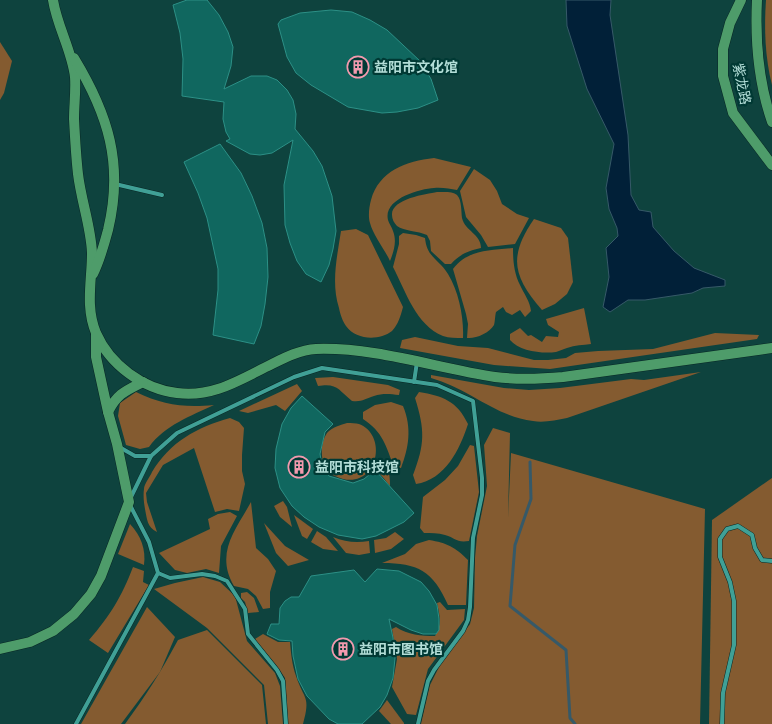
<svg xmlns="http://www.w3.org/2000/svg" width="772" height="724" font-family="'Open Sans','Noto Sans SC',sans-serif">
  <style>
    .green { fill: #845b30 }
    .water { fill: #012038; stroke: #365968 }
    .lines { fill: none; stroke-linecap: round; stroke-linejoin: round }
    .stream { stroke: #365968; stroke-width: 3 }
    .building { fill: #10675f; stroke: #2c9086 }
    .lane-casing { stroke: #082724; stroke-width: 5 }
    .secondary-casing { stroke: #082724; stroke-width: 11 }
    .lane { stroke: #40a096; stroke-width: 4 }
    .secondary { stroke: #4e9c6a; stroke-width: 10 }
    .labels { text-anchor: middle; stroke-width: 4.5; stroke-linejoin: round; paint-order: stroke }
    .poi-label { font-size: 14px; font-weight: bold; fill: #b3ded8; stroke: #003934; text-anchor: start }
    .street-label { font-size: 14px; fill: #b3ded8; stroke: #003934 }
  </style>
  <rect width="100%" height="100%" fill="#0e433e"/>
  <g class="green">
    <path d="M766,0h6v85c-7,-27 -8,-57 -6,-85z"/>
    <path d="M0,42l12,19 -8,32 -4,7z"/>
    <path d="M434,158l37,9 -14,23c-7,-1 -15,-3 -23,-2 -15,1 -51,11 -46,32 1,4 4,7 5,11 4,10 1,20 -3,30 -5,-11 -17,-26 -20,-38 -2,-6 -1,-16 1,-23 8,-29 35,-39 63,-42z"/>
    <path d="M474,169l16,11 7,11 5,13 15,10 12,4 -14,26 -27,3 -7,-12 -15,-18 -6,-26z"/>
    <path d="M437,192c6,0 16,-1 20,3 5,5 4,17 5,23 3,13 19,16 19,30 -13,3 -21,6 -30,16h-6l-14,-13 -1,-10 -3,-6c-9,-4 -23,-4 -30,-9 -3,-3 -5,-7 -5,-11 -1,-16 34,-21 45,-23z"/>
    <path d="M534,219l27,9 7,10 5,44 -6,12 -12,10 -13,6c-29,-34 -34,-53 -8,-91z"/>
    <path d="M356,229l12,6 35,72c-2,8 -5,18 -11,24 -13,10 -36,9 -46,-5 -3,-4 -6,-12 -7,-18 -8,-25 -2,-51 2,-77z"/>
    <path d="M403,233l13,2 9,3c2,20 14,21 23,36 11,18 16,44 15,64 -7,0 -14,0 -20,-2 -27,-11 -37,-44 -50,-69l6,-23v-8z"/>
    <path d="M513,248c0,13 1,25 7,37 4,9 10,16 11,26l-6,6 -5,-7 -8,5 -6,-3 -3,-5 -7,5c-1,4 -1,10 -2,13 -5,8 -18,14 -27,13l1,-14 -2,-10 -13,-45c15,-20 37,-18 60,-21z"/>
    <path d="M584,308l7,36c-8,1 -16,1 -24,4 -4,1 -7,3 -11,4 -14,2 -37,-1 -46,-12v-6l10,-6 8,8 3,-1 11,7 4,-6 12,1 1,-5 -11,-7 -2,-6z"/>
    <path d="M715,333l44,2 -2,4 -207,30 -56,-4 -94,-17 2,-8 13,-3 43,9 30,2 46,12h14l18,-2 9,-5 23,-2 55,-2z"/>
    <path d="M701,372l-134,46c-11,2 -23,5 -34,3 -37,-4 -65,-33 -102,-43v-3l73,13 25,2 31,-2 71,-9 13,1z"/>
    <path d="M333,377l55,8 12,5 -1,5c-9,-1 -16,-2 -25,1 -10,3 -11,6 -22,5 -14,-11 -14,-18 -34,-15l-3,-8z"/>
    <path d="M297,384l5,7 -17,20 -9,-6 -28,8 -9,-2z"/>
    <path d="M136,392c27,13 48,16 78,13 -23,11 -49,20 -65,42l-9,2 -14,-4 -8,-29 2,-13z"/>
    <path d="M419,392c24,4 38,9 49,32 -8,25 -23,56 -52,60l-3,-9c12,-31 12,-45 2,-77z"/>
    <path d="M391,402l12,4c9,22 6,41 -2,62l-7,-1c-8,-21 -11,-35 -31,-48v-7l12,-7z"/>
    <path d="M230,418l9,4 5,6 -2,27v16l3,13 -6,27 -12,-2 -12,3 -21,-64 -31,17 -17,28 1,9 10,30c-10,-5 -10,-13 -12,-23 -1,-6 -2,-13 -1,-20 0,-5 6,-12 8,-17 18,-30 45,-45 78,-54z"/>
    <path d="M347,423c4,0 9,0 12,1 29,11 19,63 -16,55 -6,-2 -12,-4 -16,-9 -7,-10 -7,-27 0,-37 5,-6 14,-8 20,-10z"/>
    <path d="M493,428l17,5 -2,85 3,-65 194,56 -5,215h-279l9,-39 10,-20 30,-41 4,-16 1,-50 2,-22 10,-50 -3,-41z"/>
    <path d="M470,445l4,1 5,46 -10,49c-13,2 -13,-3 -24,-6 -7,-2 -14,-2 -21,-2l-4,-5 3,-31 22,-17 13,-14z"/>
    <path d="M380,458c9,8 10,17 10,28l-14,-17z"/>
    <path d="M772,478v246h-63l3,-204z"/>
    <path d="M283,501l4,6 5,20 -12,-10 -6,-11z"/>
    <path d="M251,502l5,46 12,11 8,12 -6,21v16l-7,1 -7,-13 -8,-7 -14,-3c-19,-33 1,-55 17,-84z"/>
    <path d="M230,512l7,4 -16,30 -2,27 -13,-4 -19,4 -12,-3 -16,-17 51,-24 -2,-10 10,-5z"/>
    <path d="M294,515l19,14 -6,10 -5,-3z"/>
    <path d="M264,523l21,23 24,14 -21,6 -12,-13z"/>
    <path d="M130,524c11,12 16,25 14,41l-26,-11z"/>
    <path d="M317,531l9,6 12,14 -15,-2 -12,-7z"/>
    <path d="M395,532l9,7 -13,10 -16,4 -1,-13 12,-2z"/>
    <path d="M333,537c12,5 23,6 36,4l1,12 -11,2 -13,-2z"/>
    <path d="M429,540c18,3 26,7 39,20l-2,45h-18c-15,-34 -30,-42 -66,-42l23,-9 11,-10z"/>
    <path d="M133,567l11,4 -1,11 6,3 -41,68 -19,-13c21,-24 33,-44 44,-73z"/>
    <path d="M203,577l17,5 15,14 12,45 28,32 5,13 3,38h-15l-4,-39 -57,-57 -53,-39 21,-6z"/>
    <path d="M247,592l7,6 5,14 -11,1 -3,-11 -4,-4v-5z"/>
    <path d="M440,602l7,8 18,-1 -1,11 -36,49 -12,46 -9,-1 -15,-27 5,-28 -5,-30 4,-2c12,8 25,9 39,9 7,-11 5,-20 2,-33z"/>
    <path d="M147,607l28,30 -15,35 -39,52h-40z"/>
    <path d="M207,630l55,55 4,39h-141c20,-27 37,-54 53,-84z"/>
    <path d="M263,634l15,8h12c1,11 2,23 6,34 8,24 15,20 7,48h-15l-3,-46 -8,-12 -22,-27z"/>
    <path d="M387,700l17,23v1h-13l-12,-13z"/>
  </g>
  <path class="water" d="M566,0h45l-1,15 18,120 3,60 8,15 12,2 2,15 21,24 20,17 31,12v6l-22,2 -11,5 -47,7h-17l-18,12 -7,-5 6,-30 -3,-29 12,-12 -1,-8 -8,-19 -3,-21 8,-44 -27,-55 -20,-63z"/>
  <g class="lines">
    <path class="stream" d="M530,462l1,37 -16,46 -5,61 56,44 4,68 5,6"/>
  </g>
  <g class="building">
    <path d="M187,0h20l12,15 9,17 5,15 -2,19 -7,23 27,-13h16l10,4 10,10 6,10 3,14 -1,15 18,22 9,15 10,30 4,35 -3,18 -4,16 -8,17 -15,-8 -9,-13 -7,-18 -5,-18 -1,-40 9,-45 -21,13 -12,2 -10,-1 -24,-13 4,-2 -4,-7 -3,-13 1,-17 -42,-6 1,-37 -3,-26 -7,-28z"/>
    <path d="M331,10l21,2 18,8 17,10 33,31 11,18 7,21 -20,8 -21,4 -15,1 -34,-6 -37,-22 -15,-12 -9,-16 -9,-33 3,-4 19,-7z"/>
    <path d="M220,144l21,29 11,23 10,27 5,25 1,29 -3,27 -4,22 -7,18 -41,-9 5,-45v-21l-11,-51 -9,-25 -14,-31z"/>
    <path d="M302,396l31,28 -8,8 -5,22 2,11 7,11 24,7 11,-4 11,-9 39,43 -10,9 -28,14 -14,3 -24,-4 -19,-8 -15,-10 -12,-11 -12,-18 -5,-20 1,-19 6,-25 9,-16z"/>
    <path d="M377,569l22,2 22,11 8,9 8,14 2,14v11l-3,4h-13l-12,-4 -22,-11 4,19 2,20 -2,20 -6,17 -7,12 -18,17h-24l-9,-5 -22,-23 -9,-17 -5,-23 -1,-15 -13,-1 -12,-6 4,-10h8l1,-16 5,-7 6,-4h8l12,-21 43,-6 11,12z"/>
  </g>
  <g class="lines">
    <g class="lane-casing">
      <g id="lane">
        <path d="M115,184l47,11"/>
        <path d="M414,382l3,-20"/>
        <path d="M121,448l14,8h16"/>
        <path d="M131,497l20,-41 26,-23 117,-56 28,-9 115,17 36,16 9,77v17l-9,43 -3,69 -2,13 -5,11 -29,39 -6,11 -10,43"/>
        <path d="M130,505l19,37 9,31 12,5 32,-4 13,2 12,5 18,28 3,25 29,36 6,11 3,43"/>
        <path d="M76,724l82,-151"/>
        <path d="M722,724l1,-31 11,-48v-44l-4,-19 -10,-25v-18l7,-10 11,-3 14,9 3,13 7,12 10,1"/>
      </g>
    </g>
    <g class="secondary-casing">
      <g id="secondary">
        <path d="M53,0c4,26 19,51 22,77 1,14 -1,28 -1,42 1,19 2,37 4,55 3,26 13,53 14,79 0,27 -7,54 4,80 14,32 47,56 81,60 36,5 64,-14 95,-29 14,-7 28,-14 44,-15 60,-2 120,19 179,28 23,3 45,2 68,0l209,-29"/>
        <path d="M741,0l-11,23 -7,26v27l10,37 39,52"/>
        <path d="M757,0c-2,40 2,84 15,122"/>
        <path d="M74,58c34,56 50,106 34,172 -4,15 -8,30 -15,44"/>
        <path d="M108,412c9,-18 17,-21 35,-30"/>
        <path d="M0,649l30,-7 23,-11 21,-17 17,-20 10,-18 28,-74 -12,-58 -9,-32 -12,-55v-23"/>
      </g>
    </g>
    <use href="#lane" class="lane"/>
    <use href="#secondary" class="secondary"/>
  </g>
  <defs>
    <g id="building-ring" transform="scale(1.125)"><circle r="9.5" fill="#003934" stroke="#f29aae" stroke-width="1.5"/><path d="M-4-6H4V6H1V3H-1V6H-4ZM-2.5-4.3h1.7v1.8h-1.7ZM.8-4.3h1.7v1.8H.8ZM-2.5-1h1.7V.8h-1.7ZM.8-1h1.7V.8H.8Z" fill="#f29aae"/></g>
  </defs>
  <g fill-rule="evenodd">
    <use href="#building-ring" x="358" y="67"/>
    <use href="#building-ring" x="299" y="467"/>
    <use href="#building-ring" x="343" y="649"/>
  </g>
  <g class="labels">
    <g class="poi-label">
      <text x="374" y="72">益阳市文化馆</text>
      <text x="315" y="472">益阳市科技馆</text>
      <text x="359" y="654">益阳市图书馆</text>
    </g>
    <g class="street-label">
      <text transform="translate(742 84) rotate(79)" y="5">紫龙路</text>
    </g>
  </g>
</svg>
